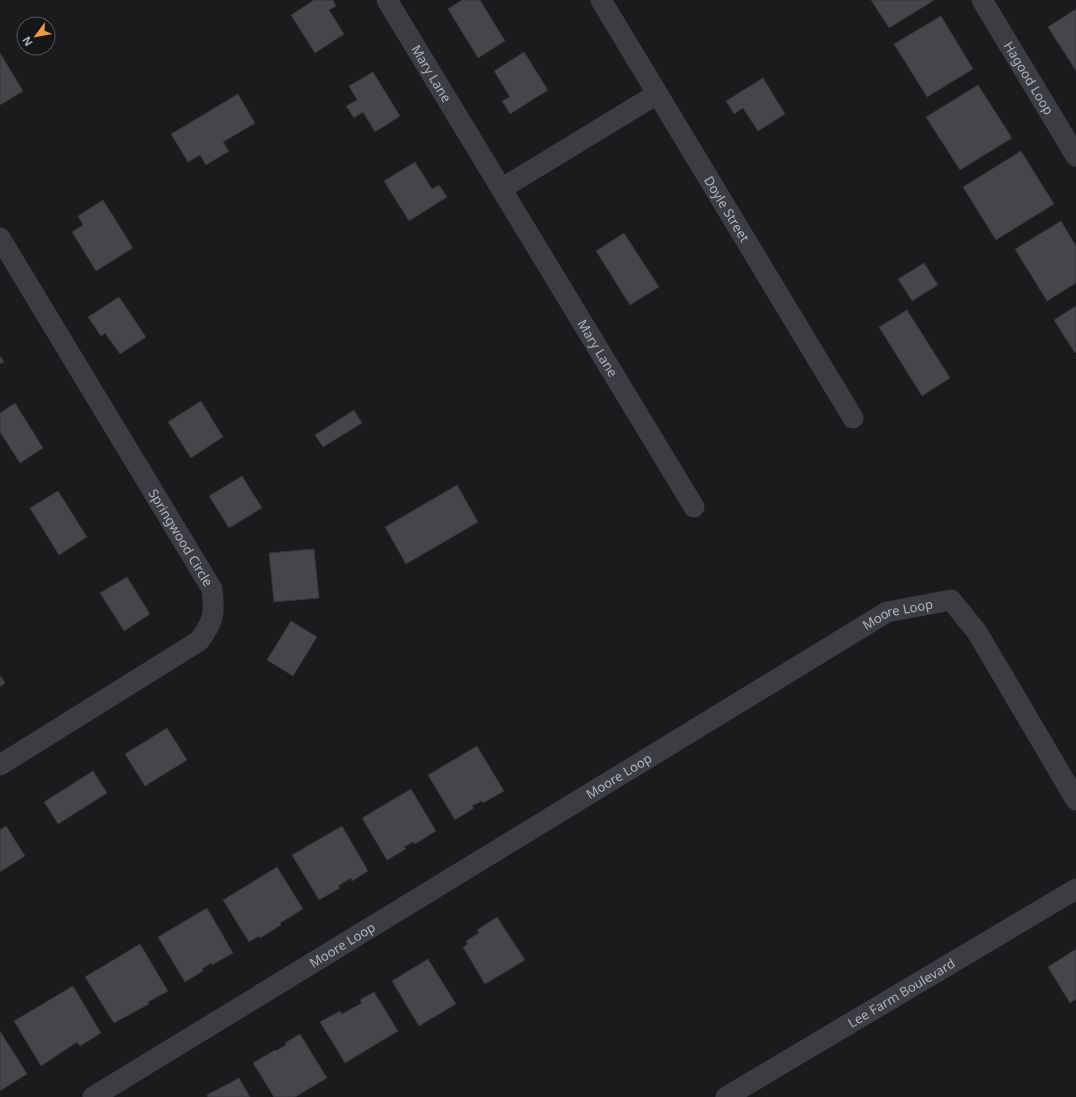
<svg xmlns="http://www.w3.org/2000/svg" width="1076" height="1097" font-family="'Noto Sans',sans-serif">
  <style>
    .building { fill: #45464a; stroke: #353539 }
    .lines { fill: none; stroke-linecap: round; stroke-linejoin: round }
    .street { stroke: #3c3d42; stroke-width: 21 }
    .labels { text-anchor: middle; stroke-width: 4; stroke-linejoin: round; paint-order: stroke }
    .street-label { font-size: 13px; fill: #aeb4bc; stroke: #151618 }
  </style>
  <rect width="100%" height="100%" fill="#1b1b1d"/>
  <g class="building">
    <path d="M314,0h19l3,6 -7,4 15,24 -29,19 -24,-38z"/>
    <path d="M462,0h18l25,41 -27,17 -30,-49z"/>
    <path d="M871,0h61l1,1 -44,27z"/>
    <path d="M1076,9v62l-28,-44z"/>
    <path d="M941,16l32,53 -46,28 -33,-53z"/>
    <path d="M524,52l24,38 -38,24 -8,-13 8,-4 -16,-26z"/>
    <path d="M0,53l23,38 -23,14z"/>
    <path d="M373,72l27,44 -25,16 -12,-20 -9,6 -8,-12 11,-6 -8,-14z"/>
    <path d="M763,78l22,36 -27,17 -15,-23 -9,6 -8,-13z"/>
    <path d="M978,85l34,53 -52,32 -34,-53z"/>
    <path d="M238,94l17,29 -32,19 6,9 -23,14 -6,-10 -12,7 -17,-28z"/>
    <path d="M1021,151l33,53 -58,36 -33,-53z"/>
    <path d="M415,162l17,27 7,-4 8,12 -38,24 -25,-40z"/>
    <path d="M103,200l30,48 -37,23 -24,-39 11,-7 -5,-9z"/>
    <path d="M1061,221l15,25v37l-29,18 -32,-52z"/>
    <path d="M624,233l35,54 -29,18 -34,-54z"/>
    <path d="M924,263l14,22 -26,16 -14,-22z"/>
    <path d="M119,297l27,40 -26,17 -15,-21 -4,3 -13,-19z"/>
    <path d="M1076,306v46l-1,1 -21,-33z"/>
    <path d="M907,310l43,68 -28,18 -43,-69z"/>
    <path d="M0,356l4,6 -4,2z"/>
    <path d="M201,401l22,36 -32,21 -23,-36z"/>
    <path d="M15,403l28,45 -23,15 -20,-31v-19z"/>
    <path d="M354,410l8,13 -39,24 -8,-12z"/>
    <path d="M242,476l20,32 -33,20 -20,-32z"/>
    <path d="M457,485l21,37 -72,42 -21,-37z"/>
    <path d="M58,491l29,46 -28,18 -29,-47z"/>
    <path d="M314,549l5,49 -45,4 -5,-49z"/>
    <path d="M127,577l23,37 -26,17 -24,-38z"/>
    <path d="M291,621l26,16 -24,39 -26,-16z"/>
    <path d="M0,675l5,8 -5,4z"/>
    <path d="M167,728l20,32 -42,26 -20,-32z"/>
    <path d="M477,746l27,45 -21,12 -1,-2 -10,5 2,2 -19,12 -27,-45z"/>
    <path d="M93,771l14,22 -49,31 -14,-22z"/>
    <path d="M411,789l25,42 -21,13 -2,-2 -9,5 2,2 -19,11 -25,-42z"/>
    <path d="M6,826l19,30 -25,16v-42z"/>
    <path d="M342,826l26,45 -16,10 -1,-3 -13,8 2,2 -21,12 -27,-45z"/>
    <path d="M277,867l26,42 -23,14 1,2 -21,13 -1,-2 -10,6 -26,-42z"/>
    <path d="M207,908l26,45 -21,12 -1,-2 -9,6 1,2 -18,11 -27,-45z"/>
    <path d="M497,917l28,43 -40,24 -22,-37 5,-3 -2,-3 13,-8 -2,-3z"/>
    <path d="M140,944l28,47 -20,11 1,2 -35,19 -29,-46z"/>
    <path d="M1076,949v50l-6,4 -22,-36z"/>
    <path d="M428,959l28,45 -37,22 -27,-45z"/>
    <path d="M73,986l28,47 -21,13 -3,-4 -36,24 -27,-45z"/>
    <path d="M374,992l24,39 -53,32 -25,-41 20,-11 2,3 20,-11 -2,-3z"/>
    <path d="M0,1031l27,43 -27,17z"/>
    <path d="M300,1034l27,44 -32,19h-21l-21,-34 22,-13 1,1 10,-6 -1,-2z"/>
    <path d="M239,1078l11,19h-42l-1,-2z"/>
  </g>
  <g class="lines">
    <g class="street">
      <path id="s1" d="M387,0l307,507"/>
      <path id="s2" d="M601,0l252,418"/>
      <path id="s3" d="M982,0l94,156"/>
      <path d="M501,189l156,-95"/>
      <path id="s4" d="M0,238l212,351c3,24 2,32 -13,52l-199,124"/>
      <path id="s5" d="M93,1097l794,-485 64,-12 26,32 99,168"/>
      <path id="s6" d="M726,1097l350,-208"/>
    </g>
  </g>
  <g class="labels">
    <g class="street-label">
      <text dy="5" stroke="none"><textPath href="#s1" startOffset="86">Mary Lane</textPath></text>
      <text dy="5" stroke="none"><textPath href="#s3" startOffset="91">Hagood Loop</textPath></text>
      <text dy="5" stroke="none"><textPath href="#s2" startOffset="244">Doyle Street</textPath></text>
      <text dy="5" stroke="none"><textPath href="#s1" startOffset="407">Mary Lane</textPath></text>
      <text dy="5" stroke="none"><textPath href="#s4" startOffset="350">Springwood Circle</textPath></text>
      <text dy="5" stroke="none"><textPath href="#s5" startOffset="940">Moore Loop</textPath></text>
      <text dy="5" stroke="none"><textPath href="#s5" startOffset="616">Moore Loop</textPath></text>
      <text dy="5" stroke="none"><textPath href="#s5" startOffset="292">Moore Loop</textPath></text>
      <text dy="5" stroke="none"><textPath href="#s6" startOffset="204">Lee Farm Boulevard</textPath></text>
    </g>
  </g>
  <g transform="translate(36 36) rotate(238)"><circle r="19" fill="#151618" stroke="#52555a"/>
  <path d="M0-3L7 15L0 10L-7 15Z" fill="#ed9c43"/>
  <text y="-6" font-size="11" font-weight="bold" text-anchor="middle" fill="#aeb4bc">N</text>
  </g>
</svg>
